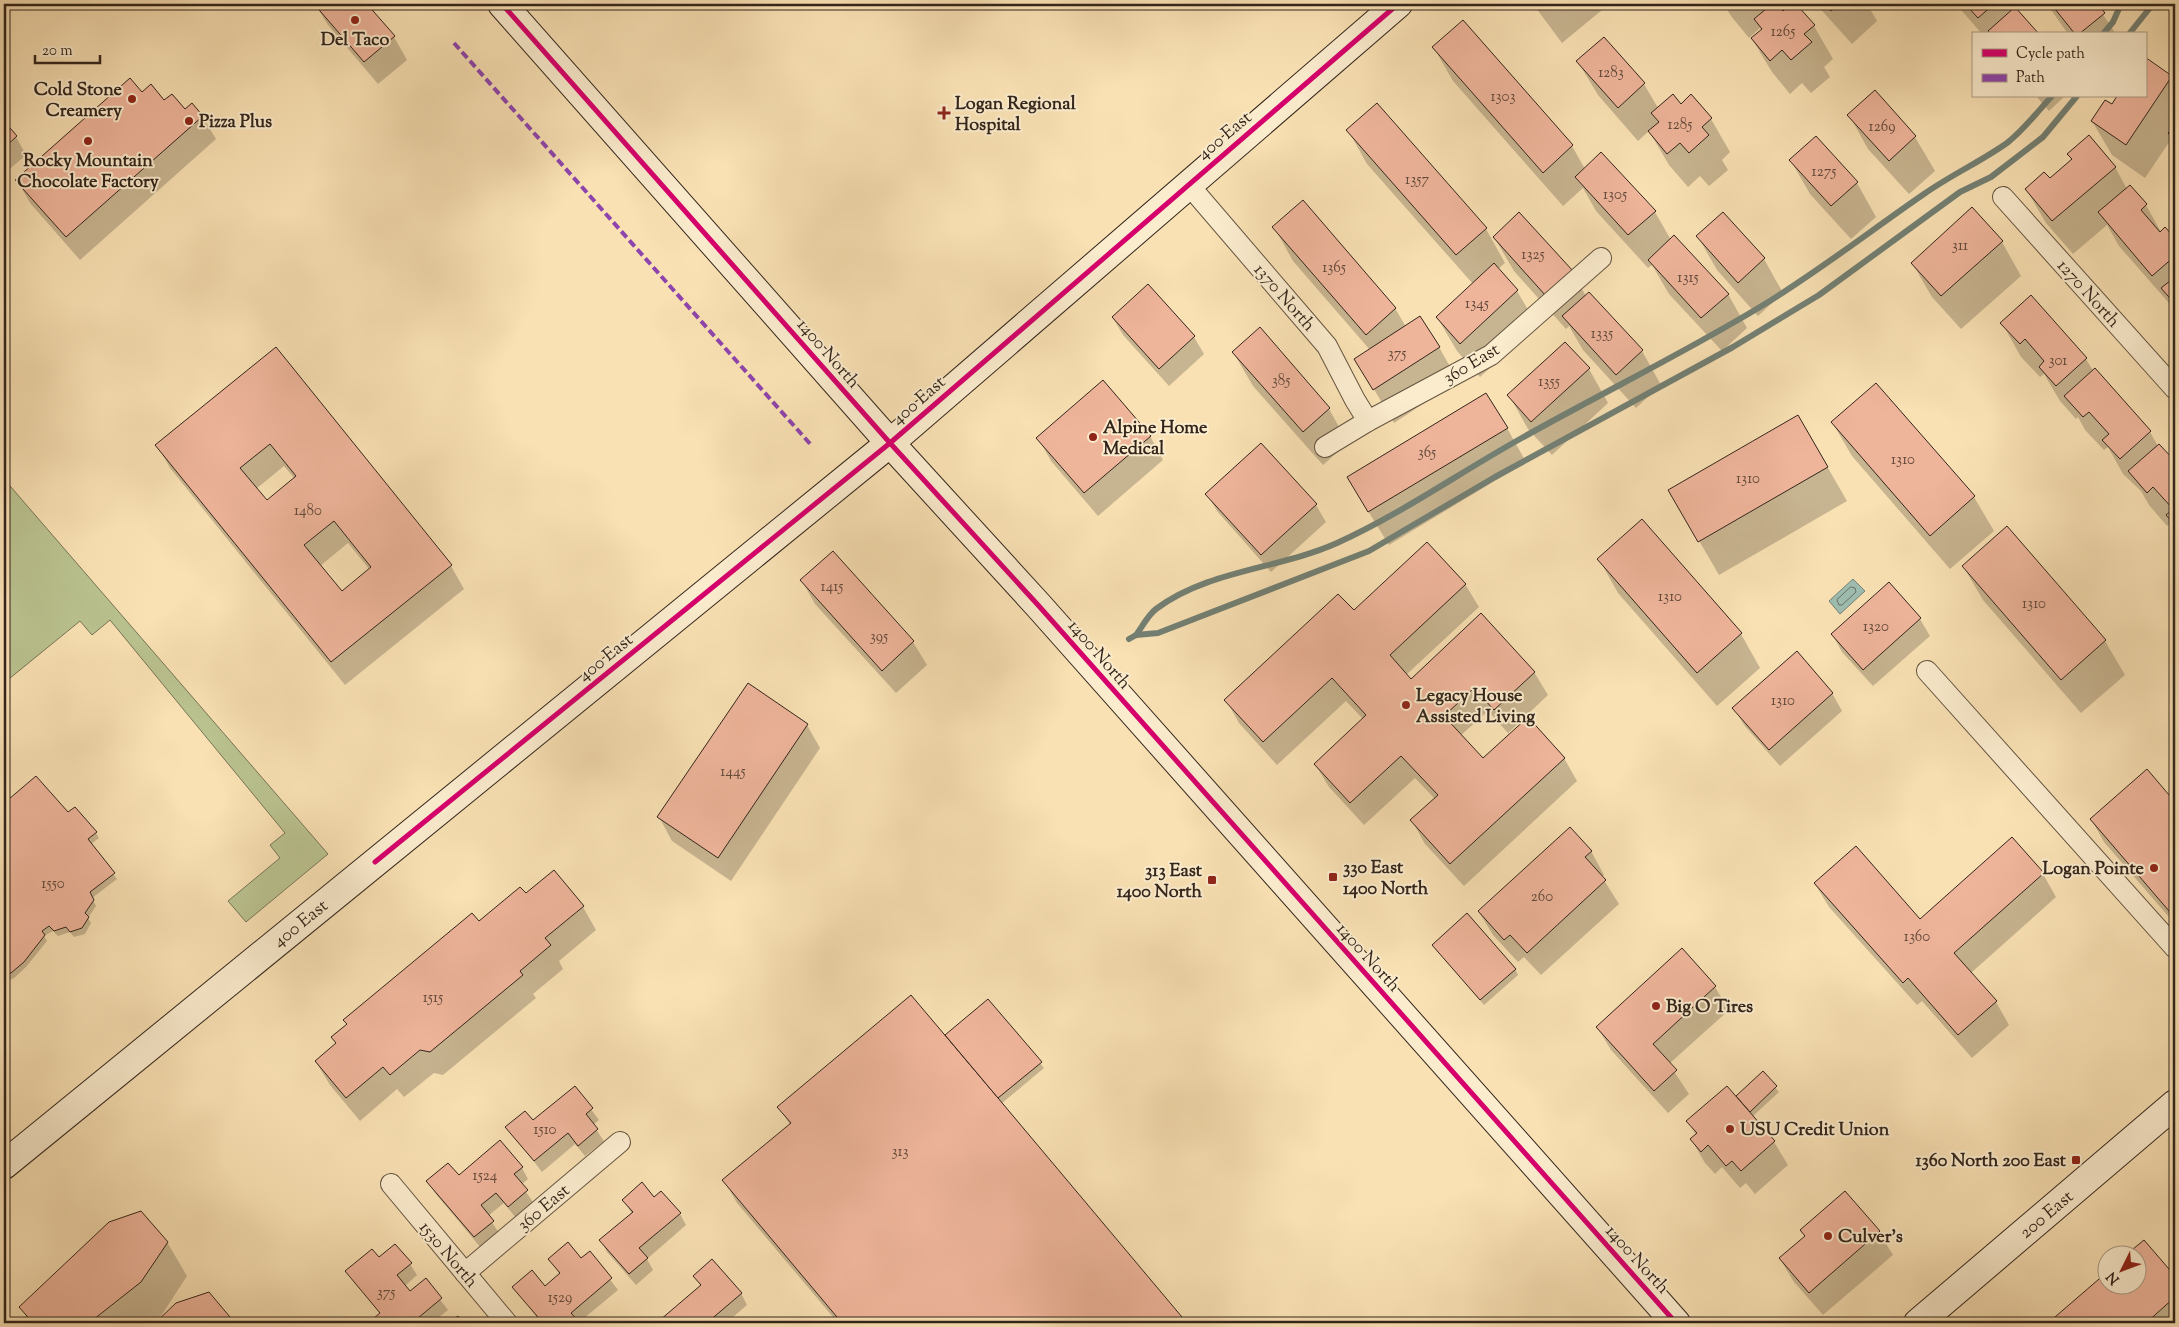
<svg xmlns="http://www.w3.org/2000/svg" width="2179" height="1327" font-family="'Sorts Mill Goudy',serif">
  <style>
    .green { fill: #bac390; stroke: #767456 }
    .water { fill: #9ebdb0; stroke: #738074 }
    .shadow { fill: #0003; fill-rule: evenodd }
    .lines { fill: none; stroke-linecap: round; stroke-linejoin: round }
    .shore { stroke: #687166; stroke-width: 1 }
    .stream { stroke: #738074; stroke-width: 6 }
    .building { fill: #efb59b; stroke: #33251b; fill-rule: evenodd }
    .street-casing { stroke: #645441; stroke-width: 22 }
    .secondary-casing { stroke: #33251b; stroke-width: 30 }
    .street { stroke: #fbecce; stroke-width: 20 }
    .secondary { stroke: #fbecce; stroke-width: 28 }
    .quiet { stroke: #8e44ad; stroke-width: 4; stroke-dasharray: 8 4; stroke-linecap: butt }
    .cycleway-casing { stroke: #fbecce; stroke-width: 8 }
    .cycleway { stroke: #d6006c; stroke-width: 5 }
    .poi-dot { fill: #8f2418; stroke: #fbecce; stroke-width: 2 }
    .labels { text-anchor: middle; stroke-width: 4; stroke-linejoin: round; paint-order: stroke }
    .number-label { font-size: 15px; fill: #62493b }
    .poi-label { font-size: 18px; font-weight: bold; fill: #33251b; stroke: #fbecce; text-anchor: start }
    .street-label { font-size: 18px; fill: #33251b; stroke: #fbecce }
  </style>
  <rect width="100%" height="100%" fill="#f9e1b4"/>
  <filter id="stains"><feTurbulence type="fractalNoise" baseFrequency=".004" numOctaves="4"/><feColorMatrix values="0 0 0 0 .2 0 0 0 0 .09 0 0 0 0 .02 0 0 0 .5 -.17"/></filter>
  <radialGradient id="worn" r=".72"><stop offset=".6" stop-color="#630" stop-opacity="0"/><stop offset="1" stop-color="#630" stop-opacity=".3"/></radialGradient>
  <path class="green" d="M4,479l324,375 -82,68 -18,-21 52,-43 -10,-13 15,-12 -175,-213 -18,15 -12,-14 -76,62z"/>
  <path class="water" d="M1853,579l12,12 -25,23 -11,-13z"/>
  <g class="shadow">
    <path d="M315,4h51l28,33 13,23 -29,24 -50,-59z"/>
    <path d="M1533,4h75v1l-46,38z"/>
    <path d="M1724,4h70l20,22 19,33 -9,8 6,10 -19,16 -9,-10 -12,11 -18,-22 -20,-33 10,-8 -2,-3 -11,10 -18,-22z"/>
    <path d="M1816,4h51l10,17 -25,23z"/>
    <path d="M1956,4h53l4,6 24,24h-55z"/>
    <path d="M2047,4h49l20,30h-48z"/>
    <path d="M1463,22l109,124 13,23 70,43 16,28 57,54 19,34 -25,23 -53,-57 -17,-29 -4,3 -52,-57 -13,-23 -20,18 -110,-125 -19,-33z"/>
    <path d="M1603,39l41,45 14,24 22,-3 31,14 19,33 -8,8 6,10 -19,16 -9,-10 -12,11 -19,-22 -20,-34 -11,10 -40,-46 -20,-33z"/>
    <path d="M2172,77l3,6v61l-3,-6 -27,40 -33,-23 -20,-34 20,-15 33,-10z"/>
    <path d="M1874,92l41,45 20,34 -26,23 -41,-45 -19,-34z"/>
    <path d="M142,93l60,23 14,23 -136,121 -50,-57 -13,-23z"/>
    <path d="M2036,96h29l-16,15z"/>
    <path d="M4,123l12,14 10,18 -22,19z"/>
    <path d="M1348,130l138,99 19,34 -7,6 19,22 20,34 -57,52 -23,-26 -20,-34 36,-33 -106,-120z"/>
    <path d="M1816,138l41,45 19,34 -25,22 -41,-45 -19,-33z"/>
    <path d="M2068,154l47,13 12,22 19,16 15,27 4,-3 10,11v70l-56,-64 -12,-21 -34,29 -27,-31 -20,-34 24,-9 22,-19z"/>
    <path d="M1274,227l121,81 11,19 33,20 19,34 -64,42 -38,-64 14,-9 -77,-89z"/>
    <path d="M1494,237l78,35 14,24 3,-2 53,57 19,34 -25,23 -53,-58 -14,-24 -3,3 -52,-58z"/>
    <path d="M1698,237l66,22 19,34 -25,23 -41,-46z"/>
    <path d="M2002,242l19,34 -60,53 -29,-32 -20,-34z"/>
    <path d="M1148,286l46,51 10,17 -35,32 -46,-51 -10,-17z"/>
    <path d="M2002,323l84,36 8,13 56,60 8,14 17,17v65l-3,-6 -5,4 -18,-21 -8,-14 -18,-17 -15,-27 -4,3 -19,-20 -7,-13 -2,2 -16,-18 -16,-27 -4,3 -19,-20z"/>
    <path d="M1259,329l70,80 19,34 -25,22 -70,-79 -20,-34z"/>
    <path d="M276,349l175,217 13,23 -119,96 -175,-217 -13,-23zM284,466l11,13 -28,23 -11,-13zM348,543l22,27 -28,22 -22,-26z"/>
    <path d="M1589,369l19,34 -56,52 -24,-26 -19,-34z"/>
    <path d="M1876,384l98,113 20,34 -44,38 -98,-113 -20,-34z"/>
    <path d="M1798,416l49,85 -128,74 -49,-84z"/>
    <path d="M1507,428l19,34 -137,83 -21,-34z"/>
    <path d="M1150,436l13,24 -65,56 -47,-55 -13,-23z"/>
    <path d="M1261,445l55,60 10,17 -55,50 -54,-61 -10,-17z"/>
    <path d="M2007,528l98,113 20,34 -44,38 -98,-113 -20,-34z"/>
    <path d="M833,553l80,89 14,23 -31,28 -81,-89 -13,-23z"/>
    <path d="M1599,559l142,75 19,34 -43,38 -99,-113z"/>
    <path d="M1465,584l14,23 -73,68 5,5 123,-8 14,23 -40,38 -20,-22 -28,25 23,24 81,-2 13,23 -113,105 -39,-42 -13,-23 23,-22 -20,-21 -51,47 -35,-38 -14,-23 48,-45 -17,-18 -69,64 -38,-42 -13,-23 128,-88z"/>
    <path d="M1920,619l10,17 -57,50 -31,-34 -10,-18z"/>
    <path d="M1832,693l10,18 -62,55 -36,-41 -10,-17z"/>
    <path d="M807,725l13,23 -89,133 -59,-40 -13,-24z"/>
    <path d="M2147,771l28,33v120l-71,-82 -13,-23z"/>
    <path d="M4,795l5,5 59,14 7,-6 21,25 3,5 -8,6 26,35 -25,19 4,8 -8,12 3,5 -6,11 -11,3 -4,-5 -12,4 -5,-5 -9,5 3,5 -21,26 -12,11 -10,5z"/>
    <path d="M2012,839l31,35 13,23 -85,76 25,29 13,23 -37,33 -50,-57 -5,4 -88,-98 -14,-23 105,37z"/>
    <path d="M1591,851l13,24 -2,2 17,27 -78,71 -17,-18 -6,5 -25,-27 -14,-23z"/>
    <path d="M554,872l29,35 13,23 -37,31 4,8 -30,25 3,4 -93,77 -9,-2 -30,24 -7,-8 -37,32 -30,-36 -14,-23 21,-17 -4,-7 146,-115 47,-28z"/>
    <path d="M1433,945l82,24 3,6 -34,30z"/>
    <path d="M1715,987l14,23 -60,54 20,30 -21,19 -57,-63 -14,-23z"/>
    <path d="M988,1000l56,68 -43,36 184,219h-347l-101,-120 -13,-23 66,-55 -11,-18 166,-70z"/>
    <path d="M1763,1073l16,19 -27,25 22,25 14,23 -33,29 -9,-11 -6,5 -18,-21 -7,7 -10,-11 -14,-24 5,-4 -8,-14 48,-23z"/>
    <path d="M574,1087l25,33 -6,5 11,16 -19,15 -10,-12 -33,28 -35,-45 26,-5z"/>
    <path d="M522,1168l6,11 -7,6 12,17 -18,15 -11,-14 -16,13 11,17 -18,15 -46,-55 -7,-12z"/>
    <path d="M1845,1193l34,39 14,23 -70,60 -29,-33 -14,-23 26,-22z"/>
    <path d="M654,1199l26,15 6,11 -39,34 6,11 -17,15 -29,-33 -6,-11 31,-27 -9,-14z"/>
    <path d="M167,1242l20,34 -26,40 -10,7h-121l-9,-16z"/>
    <path d="M2144,1242l31,36v45h-125l56,-49v10h30v-30h-7z"/>
    <path d="M590,1253l28,37 -40,33h-37l-27,-36 31,1 15,-13 -10,-16 31,1z"/>
    <path d="M379,1259l31,5 7,11 -12,11 5,7 15,-13 23,30 -16,13h-63l11,-9 -33,-43z"/>
    <path d="M695,1276l46,17 6,12 -21,18h-63l-1,-2 39,-34z"/>
    <path d="M208,1293l26,30h-77l20,-18z"/>
  </g>
  <g class="lines">
    <path class="shore" d="M1851,587l4,1 1,4 -14,13h-3l-2,-5z"/>
    <g class="stream">
      <path d="M2103,34l10,-12 8,-18"/>
      <path d="M2129,34l24,-30"/>
      <path d="M1136,635c6,-8 12,-20 20,-26 52,-39 123,-40 181,-66 64,-29 122,-70 183,-104 80,-45 162,-85 240,-132 58,-35 110,-76 164,-113 27,-19 56,-32 83,-51 17,-13 31,-32 45,-47"/>
      <path d="M1129,639l7,-4 22,-2 211,-82 126,-74 238,-130 86,-52 141,-103 31,-15 52,-40 34,-41"/>
    </g>
  </g>
  <g class="building">
    <path d="M314,4h53l28,32 -31,26z"/>
    <path d="M1537,4h12l-7,6z"/>
    <path d="M1772,4h5l6,7 8,-7h5l19,21 -11,9 8,8 -21,18 -9,-10 -12,11 -19,-23 11,-9 -8,-10z"/>
    <path d="M1825,4h14l-8,7z"/>
    <path d="M1965,4h29l-16,14z"/>
    <path d="M2051,4h47l7,9 -26,21h-4z"/>
    <path d="M2015,7l24,27h-49l-2,-3z"/>
    <path d="M1463,20l110,125 -30,28 -111,-126z"/>
    <path d="M1604,37l41,46 -27,25 -42,-47z"/>
    <path d="M2145,57l27,19 -46,69 -35,-24 14,-21 7,4 5,-8h28z"/>
    <path d="M130,78l12,14 9,-8 13,16 8,-6 13,15 7,-6 11,13 -137,121 -51,-57z"/>
    <path d="M1875,90l41,46 -27,25 -42,-46z"/>
    <path d="M1673,94l8,10 10,-10 21,24 -10,9 7,8 -20,18 -9,-10 -13,11 -19,-23 11,-9 -8,-9z"/>
    <path d="M1377,103l110,125 -31,27 -110,-125z"/>
    <path d="M4,121l13,15 -13,12z"/>
    <path d="M2175,126v16l-7,-9z"/>
    <path d="M2089,135l27,32 -64,54 -27,-32 19,-17 6,6 22,-19 -5,-5z"/>
    <path d="M1816,136l42,46 -27,24 -42,-46z"/>
    <path d="M1601,152l55,59 -28,24 -53,-58z"/>
    <path d="M2130,185l17,19 -6,6 19,22 5,-5 10,11v18l-23,20 -54,-64z"/>
    <path d="M1303,200l93,108 -30,27 -94,-108z"/>
    <path d="M1972,207l31,34 -62,55 -30,-33z"/>
    <path d="M1519,212l54,59 -27,25 -53,-59z"/>
    <path d="M1723,212l42,46 -27,25 -42,-47z"/>
    <path d="M1674,235l55,59 -28,24 -53,-58z"/>
    <path d="M1494,263l24,27 -58,54 -24,-27z"/>
    <path d="M2175,277v27l-14,-16z"/>
    <path d="M1148,284l47,52 -36,33 -47,-52z"/>
    <path d="M1589,292l54,58 -27,25 -54,-59z"/>
    <path d="M2031,295l56,63 -31,28 -17,-19 5,-6 -19,-22 -5,5 -20,-21z"/>
    <path d="M1420,316l20,31 -67,43 -19,-31z"/>
    <path d="M1260,327l70,81 -27,24 -71,-80z"/>
    <path d="M1565,342l25,26 -59,54 -24,-27z"/>
    <path d="M276,347l176,218 -121,97 -176,-217zM270,444l26,32 -29,24 -27,-32zM334,521l37,46 -29,24 -38,-46z"/>
    <path d="M2095,368l56,63 -31,28 -18,-19 7,-6 -20,-22 -6,5 -19,-21z"/>
    <path d="M1103,380l48,56 -67,57 -48,-55z"/>
    <path d="M1876,383l99,113 -45,40 -99,-114z"/>
    <path d="M1486,393l22,35 -140,84 -21,-35z"/>
    <path d="M1798,415l30,52 -130,75 -30,-52z"/>
    <path d="M1261,443l56,61 -56,51 -56,-61z"/>
    <path d="M2159,444l16,17v64l-9,-10 7,-6 -20,-22 -6,6 -19,-22z"/>
    <path d="M1642,519l100,114 -45,40 -100,-114z"/>
    <path d="M2007,526l99,114 -45,40 -99,-114z"/>
    <path d="M1427,542l39,42 -76,71 21,24 70,-66 54,59 -41,38 -20,-22 -30,28 39,42 45,-41 37,41 -115,106 -40,-44 28,-25 -37,-39 -51,47 -36,-39 52,-49 -34,-37 -69,64 -39,-42 114,-106 16,16z"/>
    <path d="M833,551l81,90 -32,30 -82,-91z"/>
    <path d="M2175,562v10l-5,-6z"/>
    <path d="M1889,582l32,36 -58,52 -32,-36z"/>
    <path d="M1797,651l36,42 -64,57 -37,-42z"/>
    <path d="M748,683l60,41 -90,134 -61,-41z"/>
    <path d="M2147,769l28,33v116l-85,-99z"/>
    <path d="M36,776l32,36 7,-5 22,25 -9,7 27,34 -25,19 4,8 -9,13 4,4 -7,11 -12,4 -4,-5 -12,4 -5,-5 -7,5 3,4 -21,27 -13,11 -7,3v-183l5,6z"/>
    <path d="M1570,827l22,24 -7,6 21,23 -79,73 -17,-18 -6,5 -26,-29z"/>
    <path d="M2012,837l32,36 -90,80 43,48 -39,34 -50,-57 -5,5 -89,-100 42,-37 64,73z"/>
    <path d="M554,870l30,36 -39,32 6,7 -31,26 3,4 -93,77 -10,-2 -30,25 -7,-8 -37,31 -31,-37 21,-18 -5,-6 16,-13 -4,-4 129,-107 7,8 41,-34 6,6z"/>
    <path d="M1467,913l49,56 -36,31 -48,-55z"/>
    <path d="M1682,948l34,38 -63,58 24,26 -23,21 -58,-64z"/>
    <path d="M911,995l87,103 189,225h-345l-120,-143 69,-57 -14,-16z"/>
    <path d="M988,999l54,63 -44,36 -53,-63z"/>
    <path d="M1763,1071l14,15 -27,26 -14,-16z"/>
    <path d="M575,1086l18,22 -7,6 12,15 -20,17 -10,-13 -34,28 -29,-34 20,-16 8,9z"/>
    <path d="M1727,1086l48,55 -34,30 -9,-10 -6,5 -18,-21 -7,7 -11,-13 7,-6 -11,-12z"/>
    <path d="M500,1140l23,27 -9,7 14,16 -20,17 -12,-14 -15,12 13,16 -20,16 -48,-56 22,-18 11,12z"/>
    <path d="M642,1182l12,15 7,-6 20,22 -42,35 9,10 -19,16 -30,-34 34,-28 -11,-12z"/>
    <path d="M1845,1191l35,40 -71,62 -30,-35 26,-22 -5,-6z"/>
    <path d="M141,1211l27,31 -27,40 -52,41h-56l-14,-16 90,-85z"/>
    <path d="M2144,1240l31,36v21l-29,26h-98l58,-50v11h30v-30h-9z"/>
    <path d="M568,1242l13,16 9,-7 22,27 -41,35 9,10h-37l-31,-36 20,-17 13,16 15,-13 -12,-14z"/>
    <path d="M395,1244l17,19 -15,12 13,16 16,-13 16,20 -30,25h-44l12,-10 -35,-42 27,-22 7,8z"/>
    <path d="M712,1259l30,34 -34,29 2,1h-47l-3,-3 41,-35 -8,-9z"/>
    <path d="M209,1292l26,31h-80l21,-20z"/>
    <path d="M458,1316l6,7h-15z"/>
  </g>
  <g class="lines">
    <g class="street-casing">
      <g id="street">
        <path d="M1188,184l139,162 28,54 13,21"/>
        <path d="M2003,197l172,192"/>
        <path d="M1325,447l43,-26 123,-66 110,-97"/>
        <path d="M1927,671l248,277"/>
        <path d="M391,1184l116,139"/>
        <path d="M465,1273l155,-131"/>
      </g>
    </g>
    <g class="secondary-casing">
      <g id="secondary">
        <path d="M502,4l388,439 148,162 638,718"/>
        <path d="M4,1165l886,-722 508,-439"/>
        <path d="M1918,1323l257,-219"/>
      </g>
    </g>
    <use href="#street" class="street"/>
    <use href="#secondary" class="secondary"/>
    <path class="quiet" d="M454,43l358,403"/>
    <g class="cycleway-casing">
      <g id="cycleway">
        <path d="M502,4l388,439 148,162 638,718"/>
        <path d="M375,862l515,-419 508,-439"/>
      </g>
    </g>
    <use href="#cycleway" class="cycleway"/>
  </g>
  <g class="poi-dot">
    <circle cx="355" cy="20" r="5"/>
    <circle cx="132" cy="99" r="5"/>
    <path d="M941.5 105.5h5v5h5v5h-5v5h-5v-5h-5v-5h5z"/>
    <circle cx="189" cy="121" r="5"/>
    <circle cx="88" cy="141" r="5"/>
    <circle cx="1093" cy="437" r="5"/>
    <circle cx="1406" cy="705" r="5"/>
    <circle cx="2154" cy="868" r="5"/>
    <rect x="1328" y="872" width="10" height="10" rx="2.5"/>
    <rect x="1207" y="875" width="10" height="10" rx="2.5"/>
    <circle cx="1656" cy="1006" r="5"/>
    <circle cx="1730" cy="1129" r="5"/>
    <rect x="2071" y="1155" width="10" height="10" rx="2.5"/>
    <circle cx="1828" cy="1236" r="5"/>
  </g>
  <g class="labels">
    <g class="number-label">
      <text x="1783" y="36">1265</text>
      <text x="1611" y="77">1283</text>
      <text x="1503" y="101">1303</text>
      <text x="1680" y="129">1285</text>
      <text x="1882" y="131">1269</text>
      <text x="1824" y="176">1275</text>
      <text x="1417" y="184">1357</text>
      <text x="1615" y="199">1305</text>
      <text x="1960" y="250">311</text>
      <text x="1533" y="259">1325</text>
      <text x="1334" y="272">1365</text>
      <text x="1688" y="282">1315</text>
      <text x="1477" y="308">1345</text>
      <text x="1602" y="338">1335</text>
      <text x="1397" y="358">375</text>
      <text x="2058" y="365">301</text>
      <text x="1281" y="385">385</text>
      <text x="1549" y="386">1355</text>
      <text x="1427" y="457">365</text>
      <text x="1903" y="464">1310</text>
      <text x="1748" y="483">1310</text>
      <text x="308" y="515">1480</text>
      <text x="832" y="591">1415</text>
      <text x="1670" y="601">1310</text>
      <text x="2034" y="608">1310</text>
      <text x="1876" y="631">1320</text>
      <text x="879" y="641">395</text>
      <text x="1783" y="705">1310</text>
      <text x="733" y="776">1445</text>
      <text x="53" y="888">1550</text>
      <text x="1542" y="901">260</text>
      <text x="1917" y="941">1360</text>
      <text x="433" y="1002">1515</text>
      <text x="545" y="1134">1510</text>
      <text x="900" y="1156">313</text>
      <text x="485" y="1180">1524</text>
      <text x="386" y="1297">375</text>
      <text x="560" y="1302">1529</text>
    </g>
    <g class="poi-label">
      <text x="355" y="45" text-anchor="middle">Del Taco</text>
      <text x="122" y="95" text-anchor="end">Cold Stone<tspan x="122" dy="21">Creamery</tspan></text>
      <text x="955" y="109">Logan Regional<tspan x="955" dy="21">Hospital</tspan></text>
      <text x="199" y="127">Pizza Plus</text>
      <text x="88" y="166" text-anchor="middle">Rocky Mountain<tspan x="88" dy="21">Chocolate Factory</tspan></text>
      <text x="1103" y="433">Alpine Home<tspan x="1103" dy="21">Medical</tspan></text>
      <text x="1416" y="701">Legacy House<tspan x="1416" dy="21">Assisted Living</tspan></text>
      <text x="1343" y="873">330 East<tspan x="1343" dy="21">1400 North</tspan></text>
      <text x="2144" y="874" text-anchor="end">Logan Pointe</text>
      <text x="1202" y="876" text-anchor="end">313 East<tspan x="1202" dy="21">1400 North</tspan></text>
      <text x="1666" y="1012">Big O Tires</text>
      <text x="1740" y="1135">USU Credit Union</text>
      <text x="2066" y="1166" text-anchor="end">1360 North 200 East</text>
      <text x="1838" y="1242">Culver's</text>
    </g>
    <g class="street-label">
      <text transform="translate(1224 135) rotate(-40)" y="6">400 East</text>
      <text transform="translate(2089 293) rotate(48)" y="6">1270 North</text>
      <text transform="translate(1285 297) rotate(49)" y="6">1370 North</text>
      <text transform="translate(829 353) rotate(49)" y="6">1400 North</text>
      <text transform="translate(1471 363) rotate(-31)" y="6">360 East</text>
      <text transform="translate(918 400) rotate(-41)" y="6">400 East</text>
      <text transform="translate(1100 654) rotate(49)" y="6">1400 North</text>
      <text transform="translate(605 657) rotate(-39)" y="6">400 East</text>
      <text transform="translate(300 923) rotate(-39)" y="6">400 East</text>
      <text transform="translate(1369 957) rotate(48)" y="6">1400 North</text>
      <text transform="translate(543 1207) rotate(-40)" y="6">360 East</text>
      <text transform="translate(2046 1214) rotate(-40)" y="6">200 East</text>
      <text transform="translate(449 1254) rotate(50)" y="6">1530 North</text>
      <text transform="translate(1638 1259) rotate(48)" y="6">1400 North</text>
    </g>
  </g>
  <rect width="2179" height="1327" fill="none" stroke="#f9e1b4" stroke-width="20"/>
  <rect x="5" y="5" width="2169" height="1317" fill="none" stroke="#33251b" stroke-width="2.5"/>
  <rect x="10" y="10" width="2159" height="1307" fill="none" stroke="#33251b"/>
  <rect x="1972" y="32" width="175" height="65" fill="#fbecce" stroke="#ab9c86"/>
  <rect x="1982" y="49" width="25" height="8" fill="#d6006c" stroke="#ab9c86"/>
  <text x="2016" y="58" font-size="15" fill="#33251b">Cycle path</text>
  <rect x="1982" y="74" width="25" height="8" fill="#8e44ad" stroke="#ab9c86"/>
  <text x="2016" y="82" font-size="15" fill="#33251b">Path</text>
  <g transform="translate(2122 1270) rotate(228)"><circle r="24" fill="#fbecce" stroke="#ab9c86"/>
  <path d="M0-4L9 19L0 12L-9 19Z" fill="#8f2418"/>
  <text y="-8" font-size="14" font-weight="bold" text-anchor="middle" fill="#33251b">N</text>
  </g>
  <path d="M35 55v8h65v-8" fill="none" stroke="#33251b" stroke-width="2.5"/>
  <text x="42" y="55" font-size="15" fill="#33251b" stroke="#fbecce" stroke-width="4" paint-order="stroke">20 m</text>
  <rect width="100%" height="100%" filter="url(#stains)"/>
  <rect width="100%" height="100%" fill="url(#worn)"/>
</svg>
